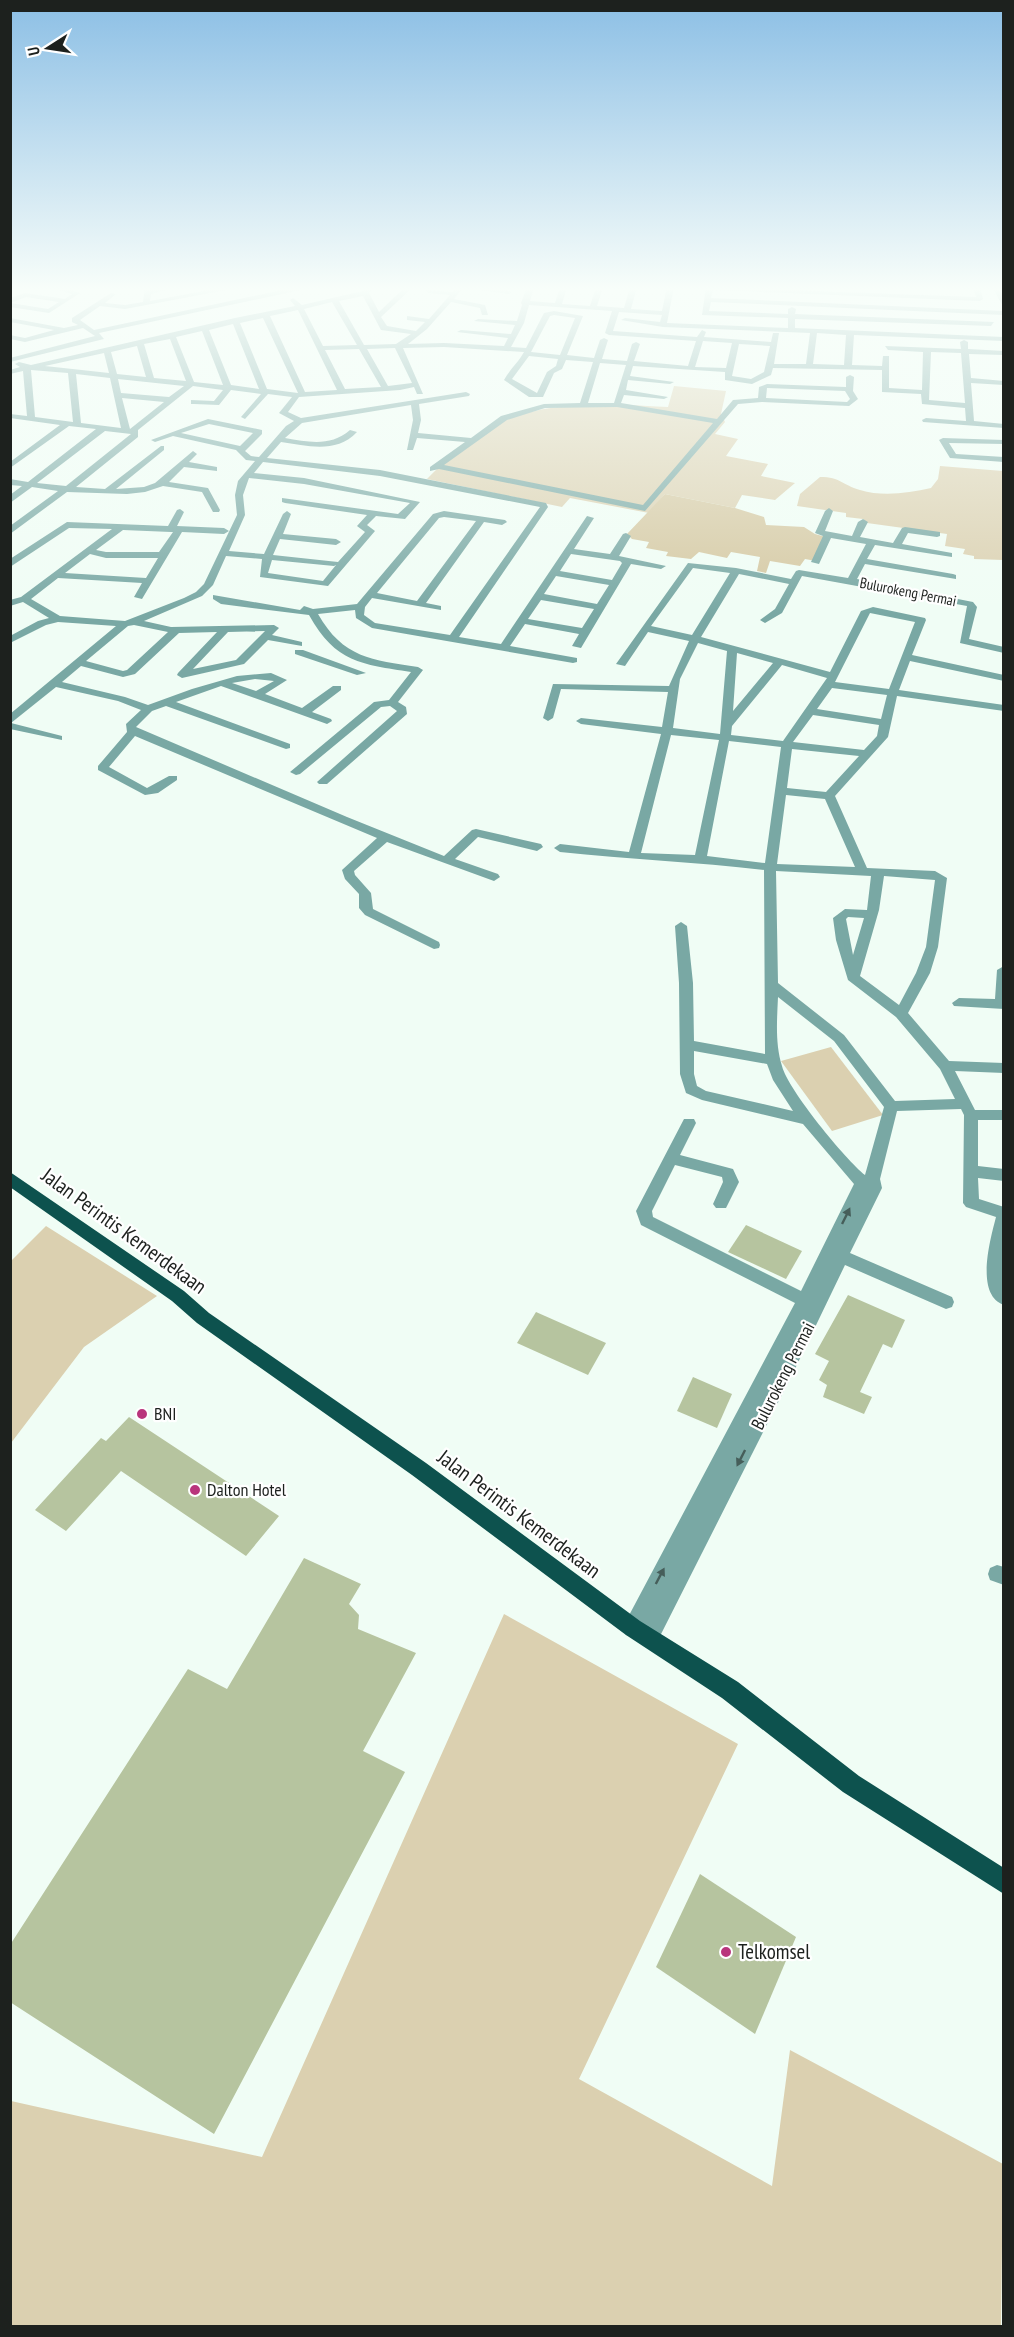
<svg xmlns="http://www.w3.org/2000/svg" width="1014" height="2337" font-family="'PT Sans Narrow',sans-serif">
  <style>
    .green { fill: #dbd0b0 }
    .forest { fill: #d5c8a2 }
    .building { fill: #b6c49f }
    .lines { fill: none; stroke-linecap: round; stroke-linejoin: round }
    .minor { fill: #79a8a4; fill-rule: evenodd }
    .trunk { fill: #0d524e; fill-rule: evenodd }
    .oneway { fill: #465e5a }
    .poi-dot { fill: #b9357c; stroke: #fff; stroke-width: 2 }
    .labels { text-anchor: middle; stroke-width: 4.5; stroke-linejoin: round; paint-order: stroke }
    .far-street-label { font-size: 15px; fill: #1d211e; stroke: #fff }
    .street-label { font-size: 18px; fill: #1d211e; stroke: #fff }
    .poi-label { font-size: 18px; fill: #1d211e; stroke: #fff; text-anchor: start }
    .near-street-label { font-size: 21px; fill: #1d211e; stroke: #fff }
    .near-poi-label { font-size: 21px; fill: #1d211e; stroke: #fff; text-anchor: start }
  </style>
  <rect width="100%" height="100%" fill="#f0fdf5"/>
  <g class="green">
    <path d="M674,386l52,5 -5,23 4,8 -10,12 23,5 -12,17 42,8 -7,12 34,7 -20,17 -33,-5 -7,13 -70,-14 -16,19 -79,-15 -8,9 -135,-28c17,-17 35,-35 56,-48 57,-33 122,-27 185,-24z"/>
    <path d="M940,466l63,5v89l-29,-1v-3l-11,-2 2,-5 -20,-3 2,-12 -80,-11 -4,-4 -17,-2v-4l-49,-7 3,-12 20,-17c21,0 22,8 40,13 23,7 48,3 71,-2l7,-9z"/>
    <path d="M831,1047l52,68 -51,16 -51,-70z"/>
    <path d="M46,1226l111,70 -73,51 -73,96v-182z"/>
    <path d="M504,1614l234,130 -159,335 193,107 18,-136 213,114 -2,162h-990v-225l251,56z"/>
  </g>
  <path class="forest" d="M665,494l70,14 29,9 2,8 38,2 11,7 11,3 -10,24 -11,-2 -5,7 -30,-5 -4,12 -9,-2 3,-14 -29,-5 -4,6 -28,-6 -8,7 -25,-3 2,-4 -22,-4 3,-6 -17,-3 -5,-5z"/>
  <g class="building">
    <path d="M746,1225l56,26 -16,28 -58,-27z"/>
    <path d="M848,1295l57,25 -13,28 -9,-4 -23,48 12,5 -8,17 -41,-17 4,-12 -8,-5 10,-19 -14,-7z"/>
    <path d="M536,1312l70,31 -18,32 -71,-32z"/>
    <path d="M693,1377l39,17 -15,34 -40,-17z"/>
    <path d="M129,1417l150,99 -33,40 -125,-85 -55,60 -31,-21 66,-72 5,3z"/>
    <path d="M304,1558l57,26 -12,20 10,11 -1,14 58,24 -53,98 42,21 -191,362 -204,-132v-57l178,-276 39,20z"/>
    <path d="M700,1874l96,63 -41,97 -99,-67z"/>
  </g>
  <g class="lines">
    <g class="minor">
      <path d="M49,287h13l18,6 -31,20 -39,-6v-4l38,6 11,-7 -33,-5 -16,6v-5l15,-5 40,6 7,-5z"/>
      <path d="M145,287l6,2 26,-2 -26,7 -1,7 75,-14h17l-117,22 -25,-3 -20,14 14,10 188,-40 33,-3 -216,46 5,6 -94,23v-4l85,-22 -12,-8 -58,14 -15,-3v-4l15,3 29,-8 -44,-8v-4l54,10 14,-3 -6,-3v-4l39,-25 5,1 -11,9 20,2 18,-3z"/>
      <path d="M367,287h8l-6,6 10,19 26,-25h8l-32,30 6,9 29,5 9,-9 -18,-2v-4l22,3 21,-24 -22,-2 -2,-3 27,2 3,-5h32l24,5 -3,2 -46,-6 -9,11 31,6 3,10h-6l-2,-7 -29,-6 -24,27 -19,15 36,-1 60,3 4,-8 -51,-6 4,-2 50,4 4,-9 -41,-4 4,-2 39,2 5,-16 -1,-2 6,-16h7l-4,14 25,2 5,-16h7l-5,17 28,2 6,-19h7l-6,19 27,2 6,-21h7l-6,22 31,2 5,-24h7l-7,36 121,5v-10l-86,-3 4,-28 270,10 -3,-10h7l3,12 -3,2 -267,-11 -2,8 293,13v4l-293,-13 -2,9 79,3v-5l4,-2 4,2 -1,5 199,8 -3,4 -196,-7v9l209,9v4l-150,-6 -2,30 30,1 1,-10h6v32l33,2 1,-38 -35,-2 -3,-4 76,3 -1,-7 4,-2 4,2v7l36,2v4l-35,-1 2,24 33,3v4l-33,-2 3,38 30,3v4l-81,-6 -1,-2 4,-2 40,3 -1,-13 -43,-4 -1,-10 -39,-2v-22l-109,-2 -2,7 -19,9 -27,-4v-8l-92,-6 -3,10 44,6 -4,2 -42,-4 -2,10 42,7 -4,2 -40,-4 -3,8 96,16 16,-19 25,-2 1,-11 8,-3 79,3v-10l4,-2 4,2 -1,14 5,8 -9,7 -87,-4 -24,2 -93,107 -206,-42 -9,2v-4l35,-25 -48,-4 -4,12h-6l6,-30 -2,-15 -109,18 -17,15c24,4 45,9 65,-8l7,2c-21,22 -49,14 -76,10l-14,16 113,12 166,33 2,4 -89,130 42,7 86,-128 7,2 -20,31 36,5 13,-20 3,-1 5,3 -12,20 47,10 -5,3 -30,-5 -50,84 -9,-2 7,-12 -54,-10 -15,22 67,12v4l-4,1 -201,-35 -16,-10 -1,-8 -37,4c25,44 54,46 100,53l5,3 -25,32 8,5 1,7 -80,70h-8l-2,-2 80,-71 -7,-5 -9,1 -81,67 -4,1 -6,-3 84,-70 15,-2 22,-28c-50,-8 -75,-9 -102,-57l-88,-11 -8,-5v-4l87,15 4,-4 9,3 44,-5 76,-90 11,-3 61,9 2,2 -5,3 -18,-3 -58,81 15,3v4l-69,-12 -7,9 -1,8 11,8 75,12 90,-128 -160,-31 -117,-14 -9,11 50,5 116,24 -15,17 -29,-3 -9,9 8,6 -47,55 -68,-9 2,-18 -36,-3 -13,29 -11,11 -58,25 27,6 103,-2 5,3 -7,7 30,7v4l-34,-6 -24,24 -62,14 -5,-3 1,-2 39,-41 -38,1 -44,41 -12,3 -42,-11 -19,16 63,15 23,8 44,-16 45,-13 34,-3 16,7 -22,14 37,14 31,-22h8v4l-29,22 19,7 1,2 -5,3 -106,-38 -45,16 114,42v4l-4,1 -120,-43 -14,5 -16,16 211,90 97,39 28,-26 4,-1 65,15 2,3 -6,4 -59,-14 -23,22 43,15 2,3 -6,4 -107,-39 -33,29 1,4 16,18 2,16 66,33 1,3 -1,3 -5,1 -69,-34 -6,-7v-14l-14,-15 -3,-9 35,-32 -242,-102 -26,31 38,21 22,-12h8v4l-19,13 -13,2 -47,-25v-4l29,-34 -1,-8 15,-14 -23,-9 -62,-14 -45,36 51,13v4l-52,-11v-15l106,-88 -58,-4 -12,3 -36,18v-7l28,-15 11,-3 -26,-16 -13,4v-6l11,-3 91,-68 -43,-1 -59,39v-8l57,-37 101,4 9,-16 3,-1 4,3 -7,14 47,2 5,3 -5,3 -42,-2 -40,67 -8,-2 8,-14 -84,-5 -27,21 29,17 65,5 59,-23 12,-6 8,-8 33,-69 -2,-20 3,-14 17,-20 -9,-1 -10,-10 -63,-14 -18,6 -4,-2 57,-21 54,11v4l-17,17 6,5 8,1 27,-31 8,-5 -15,-8 13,-16 -24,-3 -23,25 -4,-2 20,-23 -30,-4 -12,15 -25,-1h-3v-4l23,1 9,-11 -30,-4 -55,44v7l-62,50 29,2 56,-43h3v4l-48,39 28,-2 11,-4 38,-32 4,3 -8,8 28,5v4l-33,-4 -15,15 39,6 12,22 -1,2h-6l-11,-20 -39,-6 -18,6 -18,2 -60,-2 -57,42v-8l48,-35 -26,-4 -22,16v-8l12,-9 -12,-1v-6l18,3 68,-53 -27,-3 -59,42v-6l50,-37 -50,-7v-4l17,2 -4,-45 -13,3v-4l10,-3 -5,-3 4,-2 12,3 204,-47 60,-12 -5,-6 3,-2 9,7 61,-14zM363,296l18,34 30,4 -15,10 -32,1 -25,-44zM332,302l25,43 -34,1 -19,-37zM529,305l83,6 -7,22 4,2 87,6 -8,25 -54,-5 6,-17 -4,-2 -4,2 -5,17 -25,-2 6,-19 -4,-2 -4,2 -6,18 -27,-3 16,-39 -29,-5 -10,2 -18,35 -15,-1 13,-24zM298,310l39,80 -32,2 -35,-76zM619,312l43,3 -2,7 -35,-4 -4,2 42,7 147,6 -4,31h-32l5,-31h-6l-2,9 -67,-5 2,-5 -4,-2 -5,7 -84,-6zM554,315l21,3 -15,37 -29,-3 19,-36zM263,318l35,75 -31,-4 -27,-66zM233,324l26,65 -28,-4 -22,-55zM202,331l21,54 -29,-3 -18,-45zM817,333l29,2 -2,30 -31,-1zM170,339l16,42 -32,-3 -10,-34zM703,341l29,2 -6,25 -31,-1zM739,344l31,2 -6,26 -13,7 -19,-3zM137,346l9,31 -29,-3 -6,-22zM444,347l80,5c-6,11 -14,17 -20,28l25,17h14l11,-24 8,-4 4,-9 27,2 -13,41 -36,1 -43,12 -30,22 -53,-5 3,-13 -2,-16 50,-8 1,-2 -4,-2 -165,26 -13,-6 11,-15 101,-7 14,-3 3,7h6l-20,-46zM395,348l17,35 -24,3 -21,-37zM359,349l22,38 -36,2 -20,-39zM931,352l30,1 4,50 -36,-3zM104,353l5,20 -64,-7zM529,356l29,3 -2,7 -9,6 -10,21 -25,-14zM600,363l26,2 -12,38h-26zM31,370l37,3 5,49 -38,-5zM76,374l34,4 11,50 -40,-5zM118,379l66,7 -15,11 -48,-4zM767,388l78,3 5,8 -3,3 -81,-4zM122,398l42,4 -34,27zM617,407l96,16 -70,82 -199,-40 63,-45 38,-12zM209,424l44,9 -13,13 -59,-13zM105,431l26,3 -65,52 -29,-3zM249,478l55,6 106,19 -12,11 -116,-16v4l3,1 82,12 -10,11 8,6 -27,30 -65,-7 7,-16 56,6 5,-3 -5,-3 -53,-5 8,-20 -4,-3 -4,3 -19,40 -35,-3 16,-36 -2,-20zM444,517l32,4 -59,80 -40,-8 62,-75zM123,530l48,2h2l-14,20h-53l-10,-2zM90,554l16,4h52l-12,20 -81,-5zM571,554l49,7 2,2 -10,17 -52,-9zM272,560l62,6 2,-1 -13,16 -55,-8zM556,576l53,9 -12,19 -53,-10zM541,600l53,9 -12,19 -54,-9zM134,625l34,7 -41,38 -4,1 -37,-10 42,-35zM265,631l-29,29 -43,9 35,-37zM255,679l19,2 -18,10 -24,-8z"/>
      <path d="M992,287h7l5,11v10z"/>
      <path d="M943,438l61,2v4l-55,-1 7,11 48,3v5l-54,-4 -11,-18z"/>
      <path d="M829,508l4,3 -8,20 27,5 6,-14 5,-3 5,3 -8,15 33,6 9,-15 3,-1 35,5v4l-3,1 -29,-4 -6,11 50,9v4l-77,-12 -8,14 86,15 3,1v4l-91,-15 -8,15 116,23 4,5 -8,32 35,8v6l-44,-10 7,-37 -165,-30 -20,37 -17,10 -5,-3 15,-11 14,-25 -50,-10 -38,63 129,35 31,-61 12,-4 52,11 1,2 -14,35 92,20v6l-94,-20 -11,29 105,15v6l-107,-15 -9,41 -53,59 32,72 68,3 12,7 -9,69 -8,26 -22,40 41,48 55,2v10l-49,-2 20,39h29v10h-26v46l26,3v12l-26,-3 1,21 25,8v98c-30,-10 -13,-68 -8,-88l-30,-10 -3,-4 1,-88 -3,-6 -64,2 -17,68 2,9 -32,65 102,44 2,5 -2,5 -6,2 -101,-44 -52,108 -137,271 -7,3 -7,-3 -3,-7 6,-13 -5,11 -7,2 -7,-2 -3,-7 3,-7 169,-318 -154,-78 -5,-14 48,-92h10l2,4 -16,32 53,14 6,13 -13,26h-10l-3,-4 10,-22 -1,-5 -47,-12 -23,46 1,6 148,74 53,-107 -51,-60 -101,-24 -16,-7 -6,-19 -1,-91 -4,-57 6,-4 6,4 6,57 1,58 71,13 -1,-184c-68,-8 -136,-11 -204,-18l-6,-4 6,-4 69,8 32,-118 -80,-10 -5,-3 5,-3 81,9 6,-35 -107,-3 -8,29 -5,3 -5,-3 10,-34 116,2 20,-45 -41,-9 -23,34 -9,-2 72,-101 48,5 55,11 5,-8 3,-1 49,8 18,-34 -35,-6 -12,26 -8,-2 12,-26 -8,-3 10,-22zM693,568l37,5 -38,62 -41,-9zM870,613l45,9 -26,67 -54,-7zM698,643l29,8 -7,83 -47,-6 7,-49zM737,653l36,10 -40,48zM782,665l45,13 -44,63 -52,-6 1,-9zM832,688l55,7 -6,24 -64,-10zM813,715l66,10 -2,11 -13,14 -71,-8zM671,735l48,5 -24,115 -54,-2zM729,741l52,6 -16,116 -58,-7zM792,749l67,7 -33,36 -39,-4zM786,795l39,4 30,68 -78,-3zM776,871l95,5 -4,34 -22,-1 -12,9 3,22 12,40 48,37 44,52 15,30 -60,2 -51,-66 -66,-52zM884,876l51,4 -9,67 -10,26 -17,32 -39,-29 19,-66zM848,917l16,1 -11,37 -7,-36zM778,997l56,44 50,66 -19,68c-19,-15 -77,-85 -83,-109 -7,-22 -5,-46 -4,-69zM694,1051l73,13 6,16 20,31 -87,-20 -9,-5 -3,-12z"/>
      <path d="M295,650h8l63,23 -9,2 -62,-21z"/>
      <path d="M1004,966v43l-50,-3 -2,-3 7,-5 36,1 2,-29z"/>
      <path d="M997,1565l7,2v18l-14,-5 -2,-6 2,-6z"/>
    </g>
    <path class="trunk" d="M10,1172l174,119 25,22 217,150 214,158 98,61 121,94 145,92v26l-161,-102 -121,-94 -96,-63 -214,-160 -215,-152 -25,-22 -162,-114z"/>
  </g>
  <defs><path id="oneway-solid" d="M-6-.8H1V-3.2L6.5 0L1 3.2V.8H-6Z" transform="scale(1.5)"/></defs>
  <g class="oneway">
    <use href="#oneway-solid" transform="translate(846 1216) rotate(-64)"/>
    <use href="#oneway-solid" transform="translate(741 1458) rotate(117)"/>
    <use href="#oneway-solid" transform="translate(660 1576) rotate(-62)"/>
  </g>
  <linearGradient id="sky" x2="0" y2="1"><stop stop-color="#8cbfe5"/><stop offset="0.47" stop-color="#f8fefa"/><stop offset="1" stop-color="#f8fefa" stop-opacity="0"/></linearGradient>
  <rect width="1014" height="615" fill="url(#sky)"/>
  <g class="poi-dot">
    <circle cx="142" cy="1414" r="6"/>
    <circle cx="195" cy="1490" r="6"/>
    <circle cx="726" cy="1952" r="6"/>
  </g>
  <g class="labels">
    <g class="far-street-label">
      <text transform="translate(908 592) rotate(11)" y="5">Bulurokeng Permai</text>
    </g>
    <g class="street-label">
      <text transform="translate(783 1376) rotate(-63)" y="6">Bulurokeng Permai</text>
    </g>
    <g class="poi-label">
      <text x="154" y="1420">BNI</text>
      <text x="207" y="1496">Dalton Hotel</text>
    </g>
    <g class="near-street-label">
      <text transform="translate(124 1231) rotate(36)" y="7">Jalan Perintis Kemerdekaan</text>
      <text transform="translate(519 1514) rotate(37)" y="7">Jalan Perintis Kemerdekaan</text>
    </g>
    <g class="near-poi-label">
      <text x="738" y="1959">Telkomsel</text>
    </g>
  </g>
  <rect width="1014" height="2337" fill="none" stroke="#1d211e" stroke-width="24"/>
  <g transform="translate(48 48) rotate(258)" stroke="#ffffff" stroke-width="4.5" paint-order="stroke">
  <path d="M0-4.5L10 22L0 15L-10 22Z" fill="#1d211e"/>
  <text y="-9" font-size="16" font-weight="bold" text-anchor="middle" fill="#1d211e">U</text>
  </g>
</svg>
